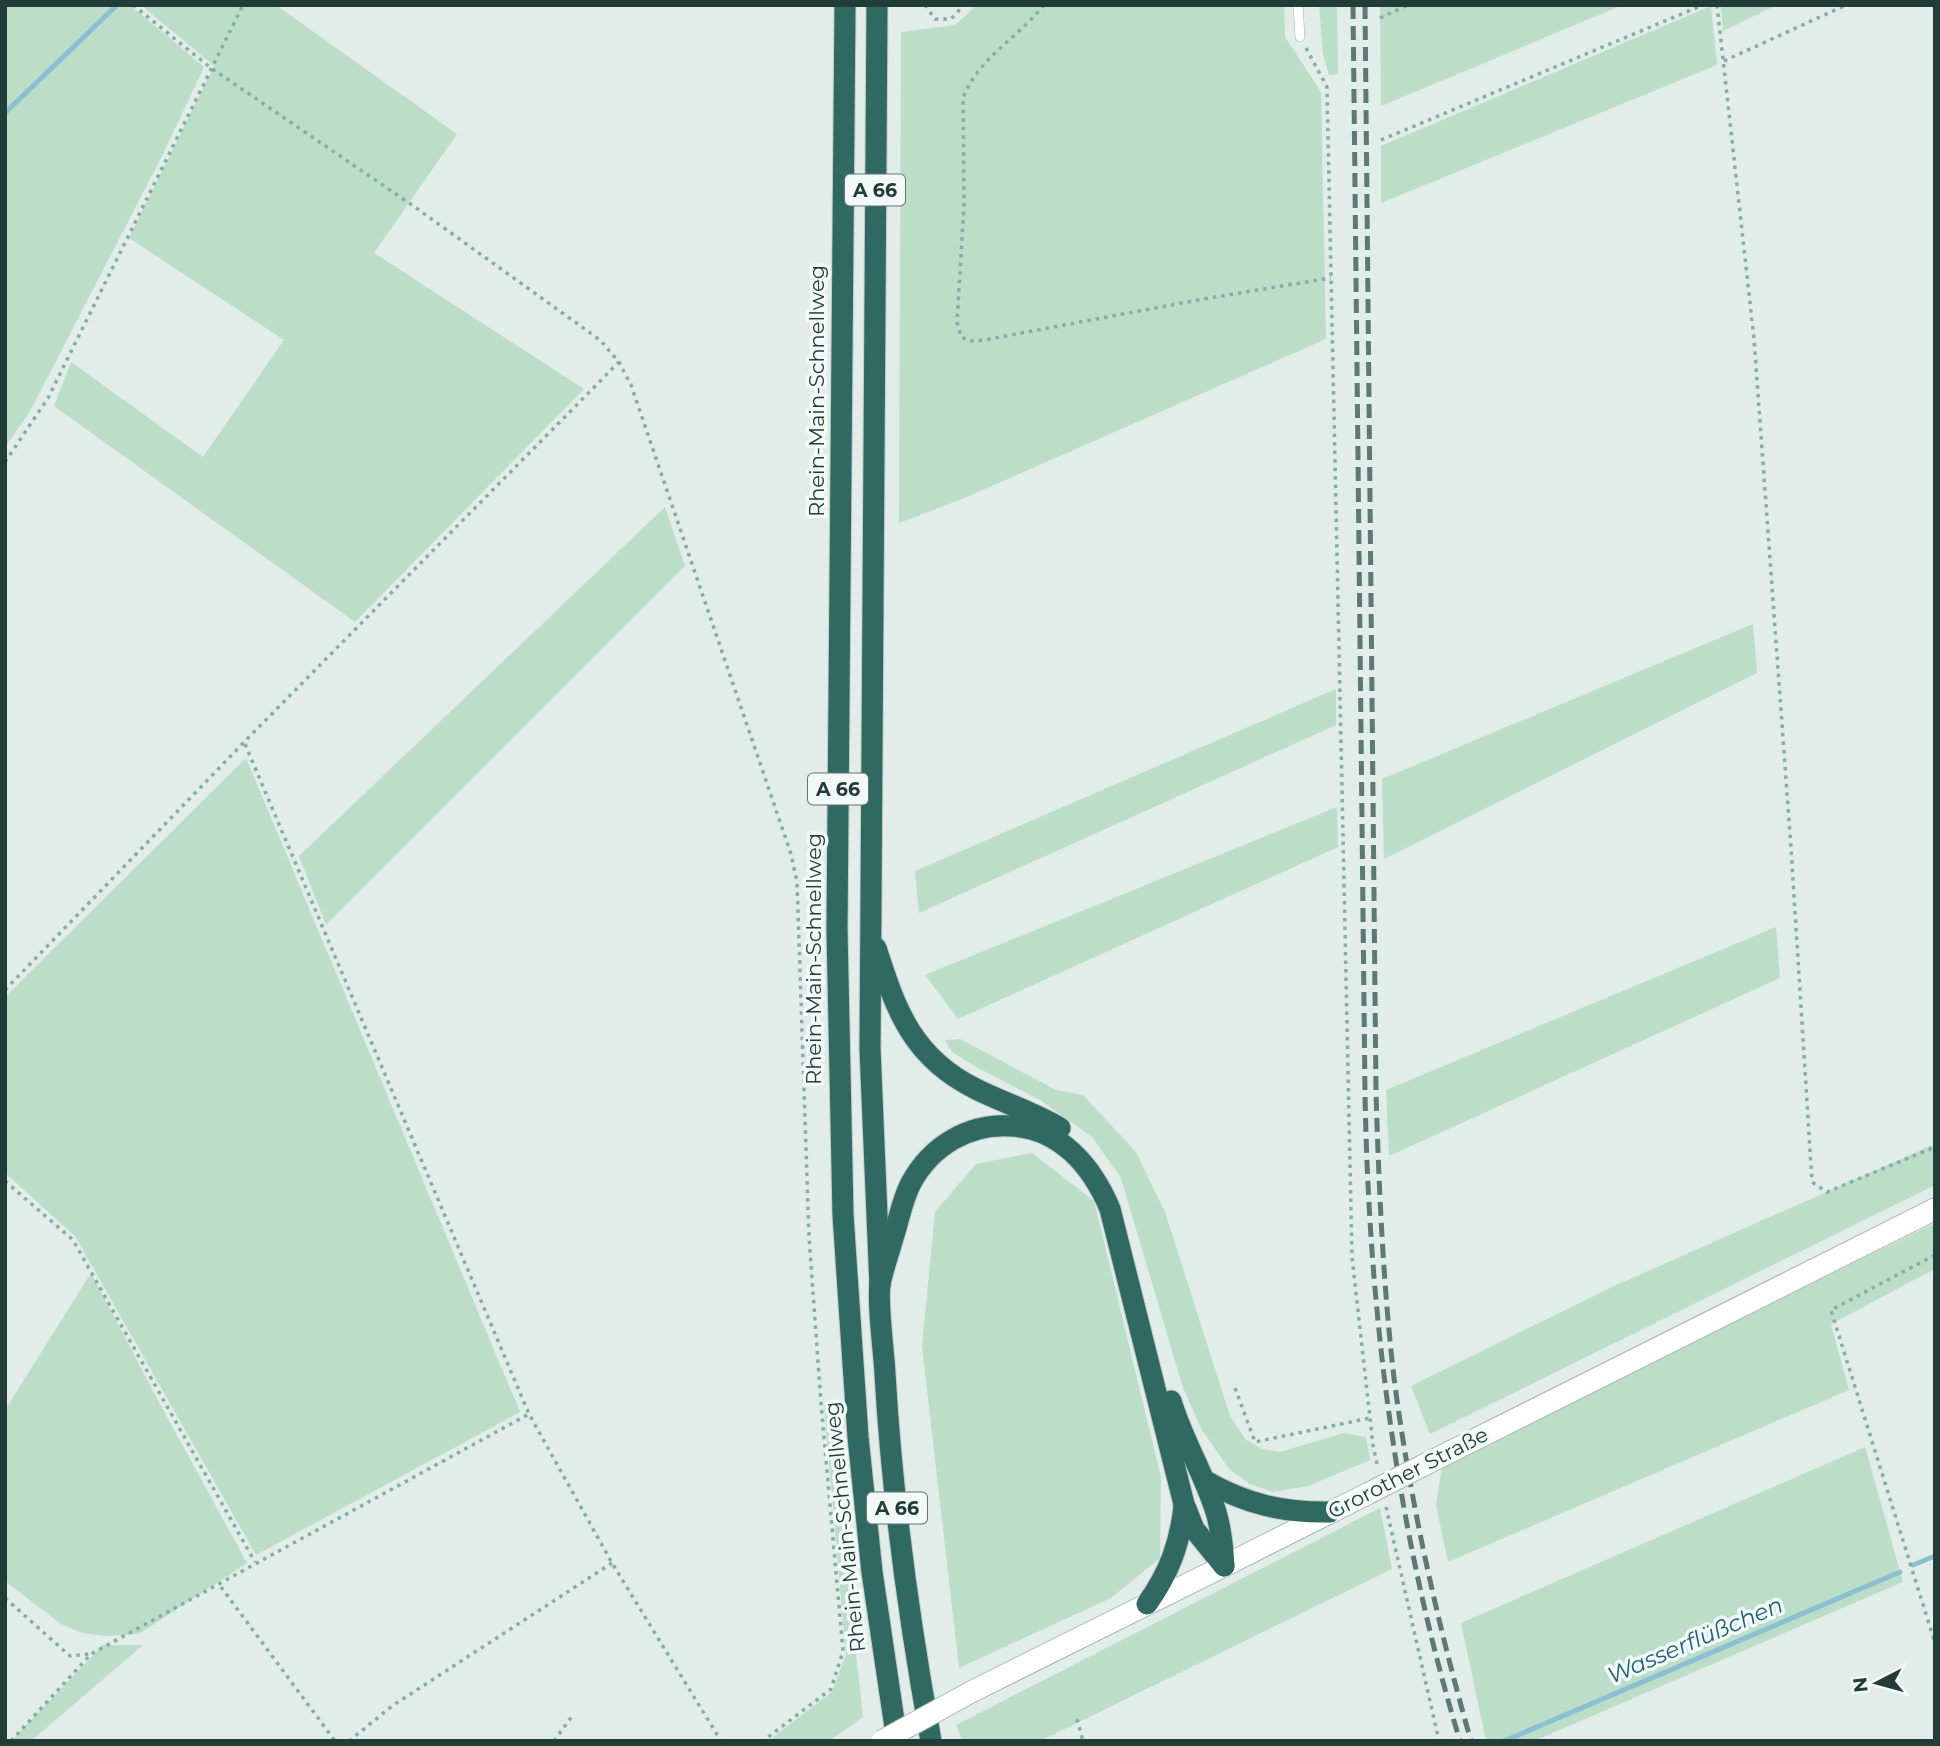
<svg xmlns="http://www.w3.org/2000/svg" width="1940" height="1746" font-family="Montserrat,sans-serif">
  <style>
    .green { fill: #bcddc8 }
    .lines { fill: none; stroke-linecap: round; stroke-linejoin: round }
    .stream { stroke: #8bbfd1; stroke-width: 5 }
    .service-casing { stroke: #a5b4b0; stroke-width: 10 }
    .tertiary-casing { stroke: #a5b4b0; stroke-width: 23 }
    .secondary-casing { stroke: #a1b8b2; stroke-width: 23 }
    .motorway-casing { stroke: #c1c9c7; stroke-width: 23 }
    .path { stroke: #83afa6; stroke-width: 3.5; stroke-dasharray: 3.5 5; stroke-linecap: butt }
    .service { stroke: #fff; stroke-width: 9 }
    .tertiary { stroke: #fff; stroke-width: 21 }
    .secondary { stroke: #fff; stroke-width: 21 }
    .motorway { stroke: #2f6962; stroke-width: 21 }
    .rail { stroke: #5d7974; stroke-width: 5; stroke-dasharray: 14 7; stroke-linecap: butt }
    .tertiary-bridge-casing { stroke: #a5b4b0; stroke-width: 23; stroke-linecap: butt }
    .secondary-bridge-casing { stroke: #a1b8b2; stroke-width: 23; stroke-linecap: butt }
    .tertiary-bridge { stroke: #fff; stroke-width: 21 }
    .secondary-bridge { stroke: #fff; stroke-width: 21 }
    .labels { text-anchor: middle; stroke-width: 7; stroke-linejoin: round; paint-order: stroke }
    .shield { fill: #f3f9f6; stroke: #617571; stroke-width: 2 }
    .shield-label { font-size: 19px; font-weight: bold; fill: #223d38 }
    .street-label { font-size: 21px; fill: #223d38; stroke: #f3f9f6 }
    .water-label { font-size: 23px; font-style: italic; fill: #1d6178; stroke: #f3f9f6 }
  </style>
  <rect width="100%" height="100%" fill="#e2ece9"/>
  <g class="green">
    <path d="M5,5h125l74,62 -41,87 -134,259 -24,34z"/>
    <path d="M141,5h135l181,129 -83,119 210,136 -229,233 -301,-216 17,-44 132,95 81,-117 -155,-102 85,-172z"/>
    <path d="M977,5h307l1,32 36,55 5,247 -364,160 -63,24 2,-491 54,-7z"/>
    <path d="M1319,5h18l1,69 -9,1 -6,-21z"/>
    <path d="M1380,5h243l-242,101z"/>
    <path d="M1721,5h56l-54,26z"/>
    <path d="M1711,6l6,59 -336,138v-57z"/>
    <path d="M665,507l20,59 -359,359 -27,-69z"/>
    <path d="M1753,624l4,49 -373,186 -2,-80z"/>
    <path d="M1336,689v36l-417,188 -4,-42z"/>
    <path d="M246,758l274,654 -264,143 -181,-319 -70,-63v-176z"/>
    <path d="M1337,807l1,40 -380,172 -33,-44z"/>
    <path d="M1776,927l4,51 -391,178 -3,-66z"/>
    <path d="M960,1039l96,51 27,5 53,57 29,60 65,204 16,24 16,9 18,3 64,-19 22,4 4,23 -62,26 -35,6 -23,-8 -21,-15 -27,-39 -19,-42 -62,-210 -29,-41 -52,-37 -64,-33 -24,-15 -7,-12z"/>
    <path d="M1935,1144v41l-505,249 -19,-48 201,-99z"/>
    <path d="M1032,1153l62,48 67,276 -1,81 -49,40 -152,70 -37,-322 13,-134 41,-48z"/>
    <path d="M1935,1223v46l-104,55 18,66 -401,172 -12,-57 6,-39z"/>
    <path d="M91,1273l71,135 85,155 -108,71 -34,2 -23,-3 -21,-9 -56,-43v-171z"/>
    <path d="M828,1404l35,313 -34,24h-61l64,-49 14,-38 -22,-249z"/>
    <path d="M1865,1447l38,135 -369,159h-48l-25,-118z"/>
    <path d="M1380,1508l12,61 -352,172h-78l-6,-16z"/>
    <path d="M103,1645h40l-112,96h-20z"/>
  </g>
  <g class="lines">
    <g class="stream">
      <path d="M5,113l112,-108"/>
      <path d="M1913,1565l22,-9"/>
      <path d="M1504,1741l396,-169"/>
    </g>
    <g class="service-casing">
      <path id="service" d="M1298,5l2,32"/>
    </g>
    <g class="tertiary-casing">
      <g id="tertiary">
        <path d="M1422,1466l513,-257"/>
        <path d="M1224,1566l145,-73"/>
      </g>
    </g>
    <g class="secondary-casing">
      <path id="secondary" d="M971,1692l253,-126"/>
    </g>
    <g class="motorway-casing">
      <g id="motorway">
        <path d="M845,5l-8,924 6,286 15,222 14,135 25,169"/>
        <path d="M877,5l-7,1044 10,237"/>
        <path d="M876,948c20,63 37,110 100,141 28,14 57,23 84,39"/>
        <path d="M1171,1401c11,38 33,72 45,111 5,17 7,36 8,54"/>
        <path d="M1204,1480c41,24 80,33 126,32"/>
        <path d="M1147,1604c22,-31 33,-60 37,-98"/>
        <path d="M931,1741c-22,-121 -39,-245 -46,-367 -1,-23 -8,-70 -5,-90 3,-15 9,-31 13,-46 6,-18 9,-38 18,-55 20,-37 58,-60 100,-57 49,2 81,40 99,83l74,295 10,25 30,37"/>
      </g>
    </g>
    <g class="path">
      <path d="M133,5l78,63 201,137 188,135 19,22 12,23 160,469 6,28 12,355 12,166 22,248 -12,38 -68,52"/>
      <path d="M925,5l10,14h16l13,-14"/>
      <path d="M1044,5c-26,33 -65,52 -81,93l1,107 -7,117 4,15 10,4 13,-1 225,-42 122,-20"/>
      <path d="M1717,5l37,334 37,509 21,334 15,10 108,-45"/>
      <path d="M1380,18l28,-13"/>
      <path d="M1306,48l21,39 25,1170 21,188 5,23"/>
      <path d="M1724,61l122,-56"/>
      <path d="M1381,140l322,-135"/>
      <path d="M5,462l43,-64 195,-393"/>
      <path d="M245,744l284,670 83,149 109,178"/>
      <path d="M5,990l246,-255 368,-373"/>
      <path d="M5,1181l68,59 182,322"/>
      <path d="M1935,1255l-104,55 104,333"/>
      <path d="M1235,1388l20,54 115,-24"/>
      <path d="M1386,1507l53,234"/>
      <path d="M221,1587l114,154"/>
      <path d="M5,1598l65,58 19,-2"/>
      <path d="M1077,1719l6,22"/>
      <path d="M11,1741l80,-87 438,-240"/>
      <path d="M349,1741l43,-35 220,-143"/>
      <path d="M554,1741l19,-26"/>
    </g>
    <use href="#service" class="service"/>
    <use href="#tertiary" class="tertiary"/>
    <use href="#secondary" class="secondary"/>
    <use href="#motorway" class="motorway"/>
    <g class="rail">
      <path d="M1353,5l12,1089c4,219 31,437 95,647"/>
      <path d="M1365,5l11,1088c3,95 7,191 18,285 16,123 43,244 77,363"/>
    </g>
    <g class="tertiary-bridge-casing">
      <path id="tertiary-bridge" d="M1369,1493l53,-27"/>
    </g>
    <g class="secondary-bridge-casing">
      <path id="secondary-bridge" d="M882,1741l89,-49"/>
    </g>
    <use href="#tertiary-bridge" class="tertiary-bridge"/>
    <use href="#secondary-bridge" class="secondary-bridge"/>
  </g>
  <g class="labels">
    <g class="shield">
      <rect x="845" y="174.5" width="60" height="31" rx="5"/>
      <rect x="808" y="773.5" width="60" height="31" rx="5"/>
      <rect x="867" y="1492.5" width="60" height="31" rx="5"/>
    </g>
    <g class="shield-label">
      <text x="875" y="197">A 66</text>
      <text x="838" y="796">A 66</text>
      <text x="897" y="1515">A 66</text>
    </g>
    <g class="street-label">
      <text transform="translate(817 391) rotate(-90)" y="7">Rhein-Main-Schnellweg</text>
      <text transform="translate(814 959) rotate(-90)" y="7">Rhein-Main-Schnellweg</text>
      <text transform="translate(1408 1473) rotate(-27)" y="7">Grorother Straße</text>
      <text transform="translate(845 1527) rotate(-96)" y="7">Rhein-Main-Schnellweg</text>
    </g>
    <g class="water-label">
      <text transform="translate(1695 1640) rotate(-23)" y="8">Wasserflüßchen</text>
    </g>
  </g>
  <rect width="1940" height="1746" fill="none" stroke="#223d38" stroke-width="14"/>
  <g transform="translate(1877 1683) rotate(264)" stroke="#f3f9f6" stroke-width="5" paint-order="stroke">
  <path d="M0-5L12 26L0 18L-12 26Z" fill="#223d38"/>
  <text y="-10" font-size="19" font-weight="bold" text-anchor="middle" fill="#223d38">N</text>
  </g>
</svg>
